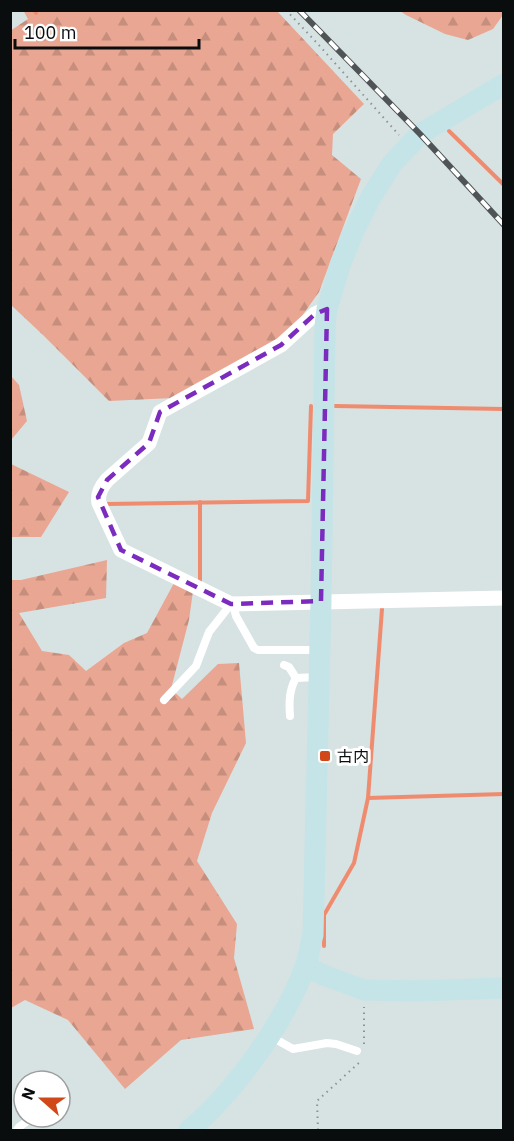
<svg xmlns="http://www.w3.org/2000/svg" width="514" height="1141" font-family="'IBM Plex Sans','Noto Sans JP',sans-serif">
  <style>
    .forest { fill: url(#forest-firs) }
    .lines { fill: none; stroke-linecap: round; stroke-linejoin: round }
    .stream { stroke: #ef8c6f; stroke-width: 4 }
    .path { stroke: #8b9495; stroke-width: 2; stroke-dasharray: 1.5 4.5; stroke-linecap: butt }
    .lane { stroke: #fff; stroke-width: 8 }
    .street { stroke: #fff; stroke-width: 15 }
    .secondary { stroke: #c4e4e7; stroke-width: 21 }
    .rail-casing { stroke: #4f5556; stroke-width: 6 }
    .rail { stroke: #fff; stroke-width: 4; stroke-dasharray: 11; stroke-linecap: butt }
    .marked { fill: none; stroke: #7b2cbf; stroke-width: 4.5; stroke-dasharray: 12 8; stroke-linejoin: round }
    .poi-dot { fill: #d04819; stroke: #fff; stroke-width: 2 }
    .labels { text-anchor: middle; stroke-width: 6; stroke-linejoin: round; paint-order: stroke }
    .poi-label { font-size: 16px; fill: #090d0d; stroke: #fff; text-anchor: start }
  </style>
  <defs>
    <pattern id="forest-firs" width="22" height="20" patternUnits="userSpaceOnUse" patternTransform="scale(1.5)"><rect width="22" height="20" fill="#e9a692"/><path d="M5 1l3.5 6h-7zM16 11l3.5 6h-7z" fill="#c68e7d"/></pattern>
  </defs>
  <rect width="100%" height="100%" fill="#d7e2e3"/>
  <g class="forest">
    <path d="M23,10l254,1 87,93 -31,30 -1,21 29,24 -42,113 -27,38 -119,68 -64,3 -66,-66 -32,-30 -1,-274 18,-12z"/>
    <path d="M503,10v5l-10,14 -25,11 -23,-6 -39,-19 -6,-4z"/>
    <path d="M11,376l8,9 8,36 -16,19z"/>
    <path d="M11,464l58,28 -28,45h-30z"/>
    <path d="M107,560l-1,38 -87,15 23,38 27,4 17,16 38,-28 23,-10 27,-50 19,8 -4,29 -18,69 11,10 36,-35 21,-1 7,80 -34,70 -15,48 40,63 -3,34 20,71 -73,11 -56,49 -57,-69 -43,-20 -14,8v-428h10z"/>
  </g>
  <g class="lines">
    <g class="stream">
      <path d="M34,10l2,3"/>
      <path d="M449,131l55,54"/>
      <path d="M335,406l169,3"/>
      <path d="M107,504l201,-3 3,-95"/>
      <path d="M200,581v-79"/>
      <path d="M368,798l136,-4"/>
      <path d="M324,946v-31l30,-52 14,-65 14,-189"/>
    </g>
    <g class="path">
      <path d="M286,10l31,33 82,92"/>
      <path d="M364,1044v-37"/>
      <path d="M318,1130l-1,-29 44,-40"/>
    </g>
    <g class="lane">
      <path d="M233,604l3,12 18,32 4,2h61"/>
      <path d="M284,665l5,2 7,11"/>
      <path d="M164,700l32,-34 13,-34 22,-28"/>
      <path d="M290,716c-1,-14 -1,-26 6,-38l22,-1"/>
      <path d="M270,1036l23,13 34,-6 9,1 21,7"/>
      <path d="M17,1130l2,-3 14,-10"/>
    </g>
    <path class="street" d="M327,309l-12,5 -34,31 -121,67 -11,31 -42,37c-6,7 -10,14 -8,23l22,47 110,54 273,-6"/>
    <g class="secondary">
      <path d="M306,966l17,9 41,15 54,1 86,-3"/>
      <path d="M189,1130c45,-37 96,-108 116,-163 4,-10 5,-22 8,-32l8,-334 4,-275 2,-17 13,-44 13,-32 18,-36 21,-33 28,-30 84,-50"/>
    </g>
    <g class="rail-casing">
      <path id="rail" d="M299,10l121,124 84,91"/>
    </g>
    <use href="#rail" class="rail"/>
  </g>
  <path class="marked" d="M327,309l-6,292 -90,3 -110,-54 -23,-53 9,-17 42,-37 11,-31 121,-67 34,-31z"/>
  <rect class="poi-dot" x="319" y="750" width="12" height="12" rx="3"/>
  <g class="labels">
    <g class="poi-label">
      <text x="337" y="762">古内</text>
    </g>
  </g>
  <rect width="514" height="1141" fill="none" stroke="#090d0d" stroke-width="24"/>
  <g transform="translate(42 1099) rotate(291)"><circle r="28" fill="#ffffff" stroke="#9d9e9e" stroke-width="1.5"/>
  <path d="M0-4.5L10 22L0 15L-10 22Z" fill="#d04819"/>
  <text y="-9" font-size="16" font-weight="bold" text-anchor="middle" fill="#090d0d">N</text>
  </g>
  <path d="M15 39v9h184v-9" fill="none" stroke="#090d0d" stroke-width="3"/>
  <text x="24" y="39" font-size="18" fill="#090d0d" stroke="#ffffff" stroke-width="4.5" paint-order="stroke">100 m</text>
</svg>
